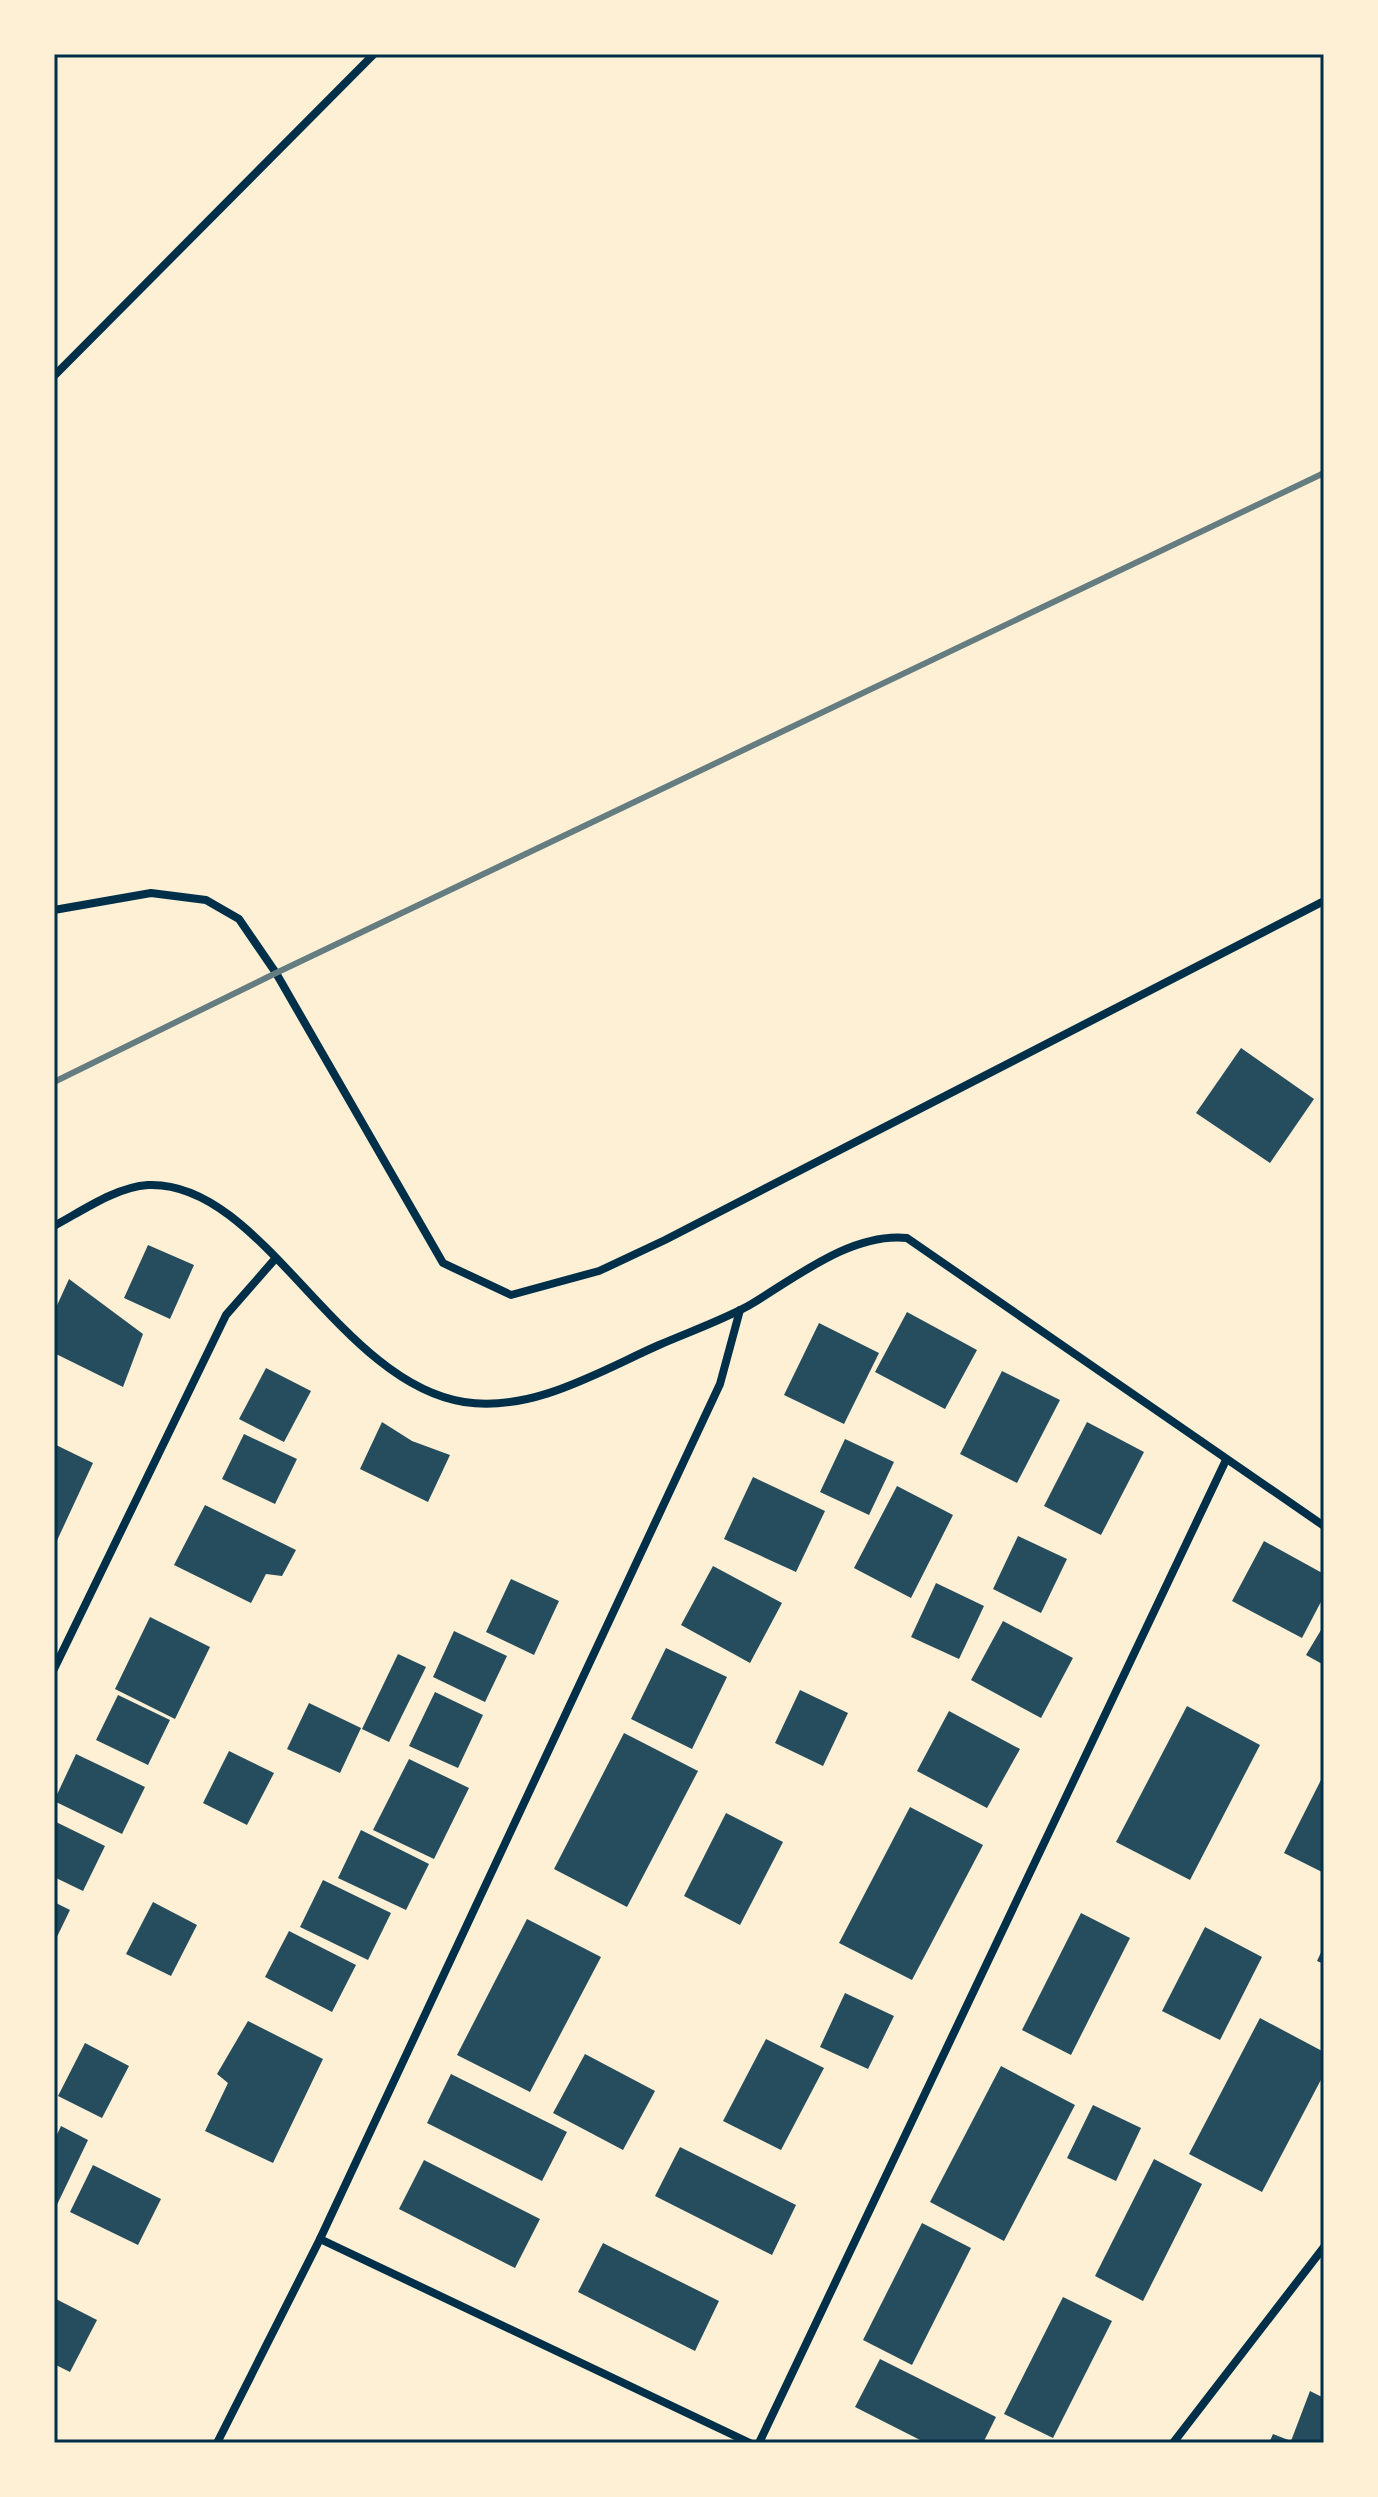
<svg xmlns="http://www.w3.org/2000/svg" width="1378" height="2497" font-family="'Playfair Display',serif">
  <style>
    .building { fill: #264d5e }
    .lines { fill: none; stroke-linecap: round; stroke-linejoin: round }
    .minor { stroke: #003049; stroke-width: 8 }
    .rail { stroke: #657d81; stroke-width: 6 }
    .neatline { fill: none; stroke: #003049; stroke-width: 3 }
  </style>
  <rect width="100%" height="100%" fill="#fdf0d5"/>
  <g class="building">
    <path d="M1241,1048l73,51 -44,64 -74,-50z"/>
    <path d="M148,1245l46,20 -24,54 -46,-21z"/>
    <path d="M69,1279l74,55 -20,53 -69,-34v-41z"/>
    <path d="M907,1312l70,38 -32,59 -70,-37z"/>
    <path d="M819,1323l60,30 -35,71 -60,-29z"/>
    <path d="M266,1368l45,23 -27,51 -45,-23z"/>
    <path d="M1002,1371l58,29 -43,83 -57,-29z"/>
    <path d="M382,1422l30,19 38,14 -22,47 -68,-33z"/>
    <path d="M1087,1422l57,30 -43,83 -57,-29z"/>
    <path d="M244,1434l53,25 -22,45 -53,-25z"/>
    <path d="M845,1439l49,23 -25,53 -49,-23z"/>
    <path d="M54,1444l39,19 -39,84z"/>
    <path d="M753,1477l72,34 -29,61 -72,-33z"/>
    <path d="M897,1486l56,29 -42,83 -57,-30z"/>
    <path d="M205,1505l91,45 -14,26 -16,-2 -15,29 -77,-38z"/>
    <path d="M1018,1536l49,23 -26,54 -48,-24z"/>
    <path d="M1264,1541l60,33v22l-22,42 -70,-37z"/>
    <path d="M713,1566l69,37 -32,60 -69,-38z"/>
    <path d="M511,1579l48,22 -25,54 -48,-23z"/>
    <path d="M936,1583l48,23 -25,53 -48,-22z"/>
    <path d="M150,1617l60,30 -35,72 -60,-30z"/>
    <path d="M1003,1621l70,37 -32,60 -70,-38z"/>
    <path d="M1324,1625v40l-18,-10z"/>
    <path d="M454,1631l53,25 -22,46 -52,-25z"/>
    <path d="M666,1648l61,29 -35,72 -61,-30z"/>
    <path d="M398,1654l28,13 -37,75 -27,-13z"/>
    <path d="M800,1690l48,23 -25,53 -48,-23z"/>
    <path d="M435,1692l48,23 -25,53 -49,-22z"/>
    <path d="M118,1695l52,25 -22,45 -52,-25z"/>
    <path d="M309,1703l52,25 -21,45 -53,-24z"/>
    <path d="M1187,1706l73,39 -70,135 -74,-38z"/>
    <path d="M949,1711l71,38 -33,59 -70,-37z"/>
    <path d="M624,1733l74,38 -71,136 -73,-38z"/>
    <path d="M229,1751l45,22 -27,52 -44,-22z"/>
    <path d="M76,1754l69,33 -23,47 -68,-33z"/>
    <path d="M409,1759l60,29 -35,71 -61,-29z"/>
    <path d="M1324,1774v99l-40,-20z"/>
    <path d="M910,1807l73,38 -71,135 -73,-37z"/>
    <path d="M726,1813l57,29 -43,83 -56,-29z"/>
    <path d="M54,1821l51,25 -22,45 -29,-14z"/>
    <path d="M361,1830l68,34 -23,46 -68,-32z"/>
    <path d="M323,1880l68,33 -23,47 -68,-33z"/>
    <path d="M54,1902l16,8 -16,33z"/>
    <path d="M153,1902l44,23 -26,51 -45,-22z"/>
    <path d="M1081,1913l49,25 -59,117 -49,-25z"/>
    <path d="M527,1919l74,38 -71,135 -73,-37z"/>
    <path d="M1205,1927l57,30 -42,83 -58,-29z"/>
    <path d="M289,1931l67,34 -24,47 -67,-35z"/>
    <path d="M1324,1946v18l-7,-3z"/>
    <path d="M845,1993l49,23 -26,53 -48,-22z"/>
    <path d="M1260,2018l64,34v22l-62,118 -73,-38z"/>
    <path d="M248,2021l75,38 -50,104 -68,-32 23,-48 -11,-9z"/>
    <path d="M766,2039l58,29 -43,82 -58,-29z"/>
    <path d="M85,2043l44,23 -27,52 -44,-22z"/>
    <path d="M585,2054l70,37 -32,59 -70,-37z"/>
    <path d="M1001,2066l74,39 -71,136 -74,-39z"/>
    <path d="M451,2074l116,58 -25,49 -115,-58z"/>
    <path d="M1093,2105l48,23 -25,53 -49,-23z"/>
    <path d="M61,2126l27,14 -34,71v-70z"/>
    <path d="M680,2147l116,58 -24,50 -117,-59z"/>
    <path d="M1154,2159l48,25 -59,117 -48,-25z"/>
    <path d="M424,2160l116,59 -25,49 -116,-59z"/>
    <path d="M93,2165l68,34 -23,46 -68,-33z"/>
    <path d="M922,2223l49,25 -59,117 -49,-25z"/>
    <path d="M603,2243l116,58 -24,50 -117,-59z"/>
    <path d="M1063,2297l49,24 -59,117 -49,-24z"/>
    <path d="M54,2298l43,22 -27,52 -16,-8z"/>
    <path d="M880,2359l116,58 -13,26h-57l-71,-36z"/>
    <path d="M1310,2391l14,7v45h-55l4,-9 18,7z"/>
  </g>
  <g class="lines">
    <g class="minor">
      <path d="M54,376l320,-322"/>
      <path d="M54,910l97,-17 55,7 33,19 37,54 167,290 68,32 88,-24 66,-31 659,-339"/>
      <path d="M54,1226c28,-15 62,-39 94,-41 114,-5 189,197 316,217 68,11 136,-31 195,-57 30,-13 61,-24 89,-39 46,-27 103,-74 159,-68l417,288"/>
      <path d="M54,1669l172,-354 49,-56"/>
      <path d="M320,2239l430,204"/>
      <path d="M217,2443l103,-204 400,-855 20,-74"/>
      <path d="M759,2443l467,-983"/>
      <path d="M1173,2443l151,-196"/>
    </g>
    <path class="rail" d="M54,1082l222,-109 1048,-500"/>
  </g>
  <rect width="1378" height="2497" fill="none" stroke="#fdf0d5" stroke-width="112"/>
  <rect x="56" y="56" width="1266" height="2385" class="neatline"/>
</svg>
